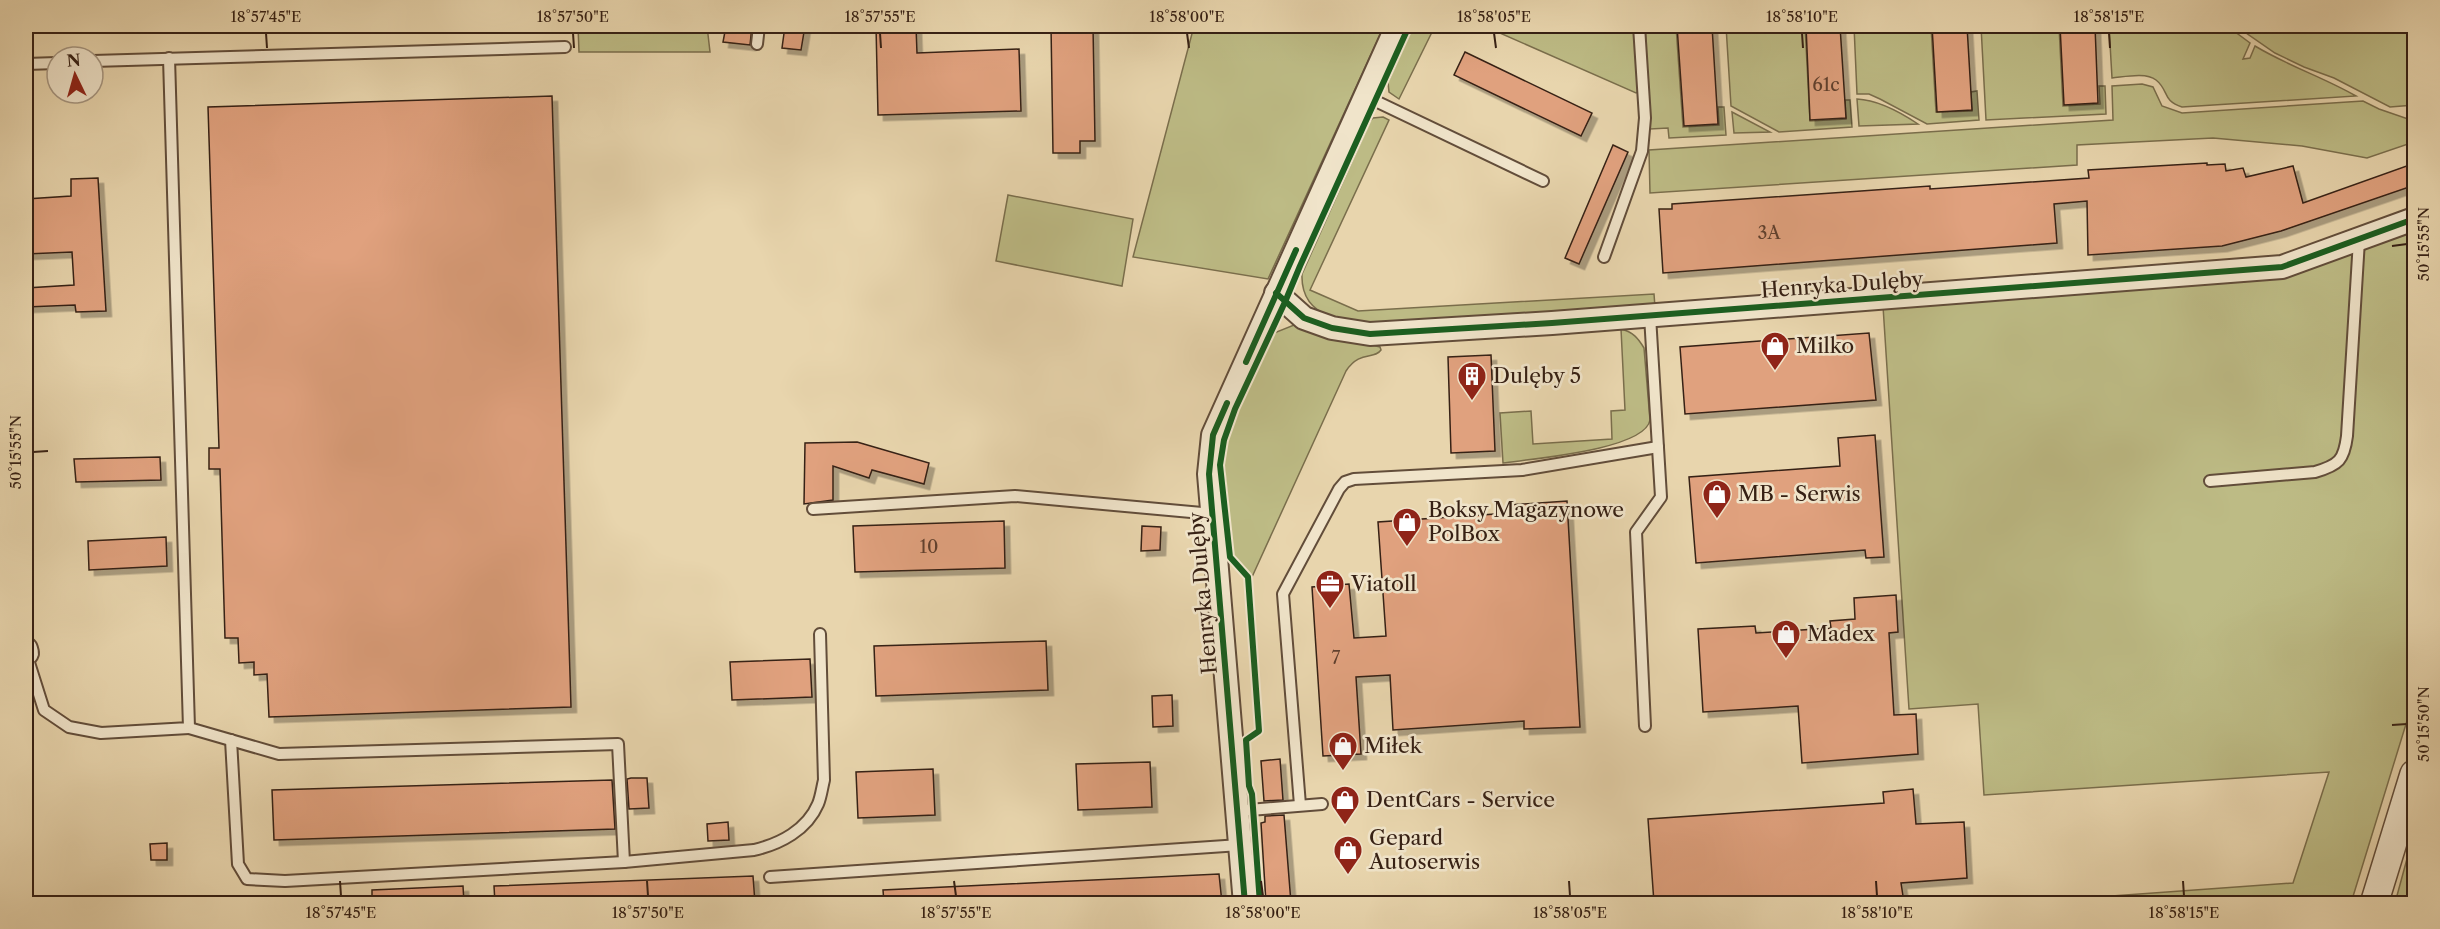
<svg xmlns="http://www.w3.org/2000/svg" width="2440" height="929" font-family="'Libre Caslon Text',serif">
  <style>
    .green { fill: #bdbb85; stroke: #7a6e4c; stroke-width: 1.5 }
    .building { fill: #e0a17e; stroke: #362014; stroke-width: 1.5; filter: url(#shadow) }
    .lines { fill: none; stroke-linecap: round; stroke-linejoin: round }
    .service-casing { stroke: #624d3a; stroke-width: 14 }
    .minor-casing { stroke: #624d3a; stroke-width: 26 }
    .tertiary-casing { stroke: #624d3a; stroke-width: 30 }
    .service { stroke: #f0e4ca; stroke-width: 10 }
    .minor { stroke: #f0e4ca; stroke-width: 22 }
    .tertiary { stroke: #f0e4ca; stroke-width: 27 }
    .cycleway-casing { stroke: #f0e4ca; stroke-width: 10 }
    .cycleway { stroke: #1b5e20; stroke-width: 6 }
    .ticks { fill: none; stroke: #362014; stroke-width: 2 }
    .labels { text-anchor: middle; stroke-width: 5; stroke-linejoin: round; paint-order: stroke }
    .number-label { font-size: 18px; fill: #60402e }
    .street-label { font-size: 21px; fill: #362014; stroke: #f0e4ca }
    .poi-label { font-size: 21px; fill: #362014; stroke: #f0e4ca; text-anchor: start }
    .neatline { fill: none; stroke: #362014; stroke-width: 2 }
    .ticks-label { font-size: 15px; text-anchor: middle; fill: #362014 }
  </style>
  <defs>
    <filter id="shadow"><feDropShadow dx="5.5" dy="5.5" stdDeviation="0" flood-color="#0004"/></filter>
  </defs>
  <rect width="100%" height="100%" fill="#e8d5ad"/>
  <filter id="stains"><feTurbulence type="fractalNoise" baseFrequency=".00333" numOctaves="4"/><feColorMatrix values="0 0 0 0 .2 0 0 0 0 .09 0 0 0 0 .02 0 0 0 .5 -.17"/></filter>
  <radialGradient id="worn" r=".72"><stop offset=".6" stop-color="#630" stop-opacity="0"/><stop offset="1" stop-color="#630" stop-opacity=".3"/></radialGradient>
  <g class="green">
    <path d="M578,26h129l3,26h-131z"/>
    <path d="M1194,26h190l-116,253 -135,-22z"/>
    <path d="M1413,26h22l-36,73 -10,-7 -1,-10z"/>
    <path d="M1484,26h150l6,64 -4,3z"/>
    <path d="M1645,26h31l7,101 36,-2 -1,-18h6l2,28 -57,3 -1,-10 -18,1z"/>
    <path d="M1726,26h79l5,95 36,-2 -1,-19h5l2,27 -73,5 -48,-26z"/>
    <path d="M1854,26h77l5,86 36,-1 -1,-19 6,-1 2,29 -52,4 -47,-25 -11,-5h-12z"/>
    <path d="M1981,26h78l4,80 37,-2 -1,-18h6l1,28 -120,6z"/>
    <path d="M2109,26h118l23,17 -7,16 7,-1 5,-12c33,20 68,31 101,50l-174,11c-20,-6 -13,-17 -26,-27 -10,-8 -32,-3 -44,-2z"/>
    <path d="M2236,26h178v79l-24,2 -56,-29 -30,-11 -29,-14z"/>
    <path d="M2142,84l11,3 9,19 20,7 181,-12 16,8 35,12v21l-47,16 -65,-12 -89,-8 -136,7v20l-427,28 -1,-43 464,-30 -1,-34z"/>
    <path d="M1857,99c22,1 43,13 61,25l-59,2z"/>
    <path d="M1732,112l38,20 -36,1z"/>
    <path d="M1383,117l6,3 -79,170 48,21 296,-17 1,13 -262,17c-38,-1 -93,0 -91,-50l68,-153 3,-3z"/>
    <path d="M1008,195l125,24 -11,67 -126,-25z"/>
    <path d="M2414,229v469l-63,205h-336l278,-20 36,-111 -345,23 -6,-91 -69,5 -26,-403 402,-31z"/>
    <path d="M1294,325l86,22 1,3c-7,10 -21,0 -35,21l-94,206 -19,-21 -9,-91 3,-25 11,-31 36,-76z"/>
    <path d="M1621,329c12,3 17,9 23,19l6,72c-5,30 -121,39 -147,43l-3,-50 31,-2 2,33 79,-5 -1,-28 14,-1z"/>
    <path d="M2414,833v70h-19z"/>
  </g>
  <g class="building">
    <path d="M726,26h26l-2,19 -27,-3z"/>
    <path d="M785,26h20l-4,24 -19,-2z"/>
    <path d="M876,26h40l1,27 102,-4 2,62 -143,4z"/>
    <path d="M1051,26h42l2,115h-15v12h-27z"/>
    <path d="M1677,26h35l6,98 -34,2z"/>
    <path d="M1806,26h34l6,92 -36,2z"/>
    <path d="M1932,26h35l5,84 -35,2z"/>
    <path d="M2060,26h35l3,77 -34,2z"/>
    <path d="M1465,52l127,61 -11,23 -127,-61z"/>
    <path d="M552,96l19,611 -302,10 -2,-43 -13,1v-13l-15,1 -1,-25h-13l-5,-169h-11v-21h10l-11,-341z"/>
    <path d="M1613,145l15,7 -49,112 -14,-6z"/>
    <path d="M2207,163v2l18,-1 1,7 17,-3 3,9 47,-11 10,37 112,-40v22l-134,46 -59,15 -134,9 -1,-54 -33,3 3,39 -394,30 -4,-64h13v-5l189,-13 69,-5v3l159,-11 -1,-8z"/>
    <path d="M98,178l8,133 -30,1 -1,-7 -49,2v-19l48,-3 -2,-33 -46,2v-55l45,-3v-17z"/>
    <path d="M1869,333l7,67 -191,14 -5,-67z"/>
    <path d="M1491,355l4,96 -44,2 -3,-96z"/>
    <path d="M1875,435l9,122 -18,1 -1,-8 -169,13 -7,-86 151,-11 -2,-28z"/>
    <path d="M857,442l72,21 -5,21 -52,-14 -3,8 -36,-12v34l-29,4 1,-61z"/>
    <path d="M160,457l1,23 -85,2 -2,-23z"/>
    <path d="M1567,501l13,226 -56,2v-8l-131,9 -3,-55 -34,2 5,77 -38,2 -11,-169 37,-3 5,54 32,-2 -8,-114 132,-9 -1,-8z"/>
    <path d="M1004,521l1,47 -150,4 -2,-46z"/>
    <path d="M1142,526l19,1 -1,23 -19,1z"/>
    <path d="M166,537l1,29 -78,4 -1,-29z"/>
    <path d="M1896,595l2,37 -9,1 5,82 22,-1 2,40 -116,9 -4,-57 -95,6 -5,-83 57,-3 1,7 75,-5 -1,-7 25,-2 -1,-21z"/>
    <path d="M1046,641l2,49 -172,6 -2,-50z"/>
    <path d="M810,659l2,38 -80,3 -2,-38z"/>
    <path d="M1172,695l1,31 -20,1 -1,-31z"/>
    <path d="M1280,759l3,41 -19,1 -3,-40z"/>
    <path d="M1150,762l2,45 -74,3 -2,-46z"/>
    <path d="M933,769l2,46 -77,3 -2,-46z"/>
    <path d="M631,778h16l2,30 -20,1 -2,-30z"/>
    <path d="M612,780l3,49 -341,11 -2,-50z"/>
    <path d="M1913,789l3,35 48,-2 3,56 -66,5 2,13 -13,1 1,6h-237l-6,-84 236,-16 -1,-11z"/>
    <path d="M1284,815l7,88h-25l-5,-80 4,-1v-6z"/>
    <path d="M728,822l1,18 -21,1 -1,-17z"/>
    <path d="M167,843v17h-16l-1,-16z"/>
    <path d="M1219,874l3,29h-338l-1,-13z"/>
    <path d="M753,876l2,27h-260l-1,-17z"/>
    <path d="M463,886l1,17h-92v-13z"/>
  </g>
  <g class="lines">
    <g class="service-casing">
      <g id="service">
        <path d="M757,44l2,-18"/>
        <path d="M93,61l472,-14"/>
        <path d="M26,64l31,-1"/>
        <path d="M1365,96l178,85"/>
        <path d="M1604,257l38,-106 3,-33 -6,-92"/>
        <path d="M2210,481l105,-9c24,-7 29,-12 32,-36l12,-196"/>
        <path d="M813,509l202,-13 198,18"/>
        <path d="M26,653l18,57 25,17 32,6 88,-5 -20,-670"/>
        <path d="M1645,726l-9,-194 25,-35 -11,-181"/>
        <path d="M189,728l90,26 339,-10 6,118"/>
        <path d="M231,740l7,124 9,15 38,2 339,-19 130,-12c26,-6 53,-20 64,-46 3,-7 4,-16 6,-24l-4,-146"/>
        <path d="M1300,805l-17,-211 56,-105 6,-7 9,-3 168,-9 136,-23"/>
        <path d="M1237,811l85,-7"/>
        <path d="M770,877l470,-32"/>
      </g>
    </g>
    <g class="minor-casing">
      <g id="minor">
        <path d="M1276,293l28,25 28,10 38,6 182,-11 730,-56 132,-48"/>
        <path d="M26,649l1,4"/>
        <path d="M1245,904l-36,-430 4,-39 184,-409"/>
      </g>
    </g>
    <g class="tertiary-casing">
      <path id="tertiary" d="M2374,904l40,-130"/>
    </g>
    <use href="#service" class="service"/>
    <use href="#minor" class="minor"/>
    <use href="#tertiary" class="tertiary"/>
    <g class="cycleway-casing">
      <g id="cycleway">
        <path d="M1276,293l28,25 28,10 38,6 182,-11 730,-56 132,-48"/>
        <path d="M1246,362l50,-112"/>
        <path d="M1227,403l-14,32 -4,39 36,430"/>
        <path d="M1260,904l-8,-110 -3,-8 -3,-46 13,-9 -11,-154 -18,-20 -10,-92 4,-25 11,-31 50,-107 15,-36 109,-240"/>
      </g>
    </g>
    <use href="#cycleway" class="cycleway"/>
  </g>
  <path class="ticks" d="M266,33l1,15M573,33l1,15M880,33l1,15M1187,33l2,15M1494,33l2,15M1802,33l1,15M2109,33l1,15M2392,246l15,-2M33,452l15,-1M2392,725l15,-1M340,881l1,15M647,881l1,15M954,881l2,15M1261,881l2,15M1569,881l1,15M1876,881l1,15M2183,881l1,15"/>
  <defs>
    <g id="shop-pin" transform="scale(1.5)"><path d="M0 17L-7.5 6A9.5 9.5 0 1 1 7.5 6Z" fill="#8f2418" stroke="#f0e4ca"/><path d="M-5-2.5h2.3a2.7 3.5 0 0 1 5.4 0H5L5.5 6h-11ZM-1.5-2.5h3a1.5 2.3 0 0 0-3 0Z" fill="#fff"/></g>
    <g id="building-pin" transform="scale(1.5)"><path d="M0 17L-7.5 6A9.5 9.5 0 1 1 7.5 6Z" fill="#8f2418" stroke="#f0e4ca"/><path d="M-4-6H4V6H1V3H-1V6H-4ZM-2.5-4.3h1.7v1.8h-1.7ZM.8-4.3h1.7v1.8H.8ZM-2.5-1h1.7V.8h-1.7ZM.8-1h1.7V.8H.8Z" fill="#fff"/></g>
    <g id="office-pin" transform="scale(1.5)"><path d="M0 17L-7.5 6A9.5 9.5 0 1 1 7.5 6Z" fill="#8f2418" stroke="#f0e4ca"/><path d="M-6-3h4V-5.5h4V-3h4V5H-6ZM-1-4.5V-3h2v-1.5ZM-6 0V1H6V0Z" fill="#fff"/></g>
  </defs>
  <g fill-rule="evenodd">
    <use href="#shop-pin" x="1775" y="346"/>
    <use href="#building-pin" x="1472" y="376"/>
    <use href="#shop-pin" x="1717" y="494"/>
    <use href="#shop-pin" x="1407" y="522"/>
    <use href="#office-pin" x="1330" y="584"/>
    <use href="#shop-pin" x="1786" y="634"/>
    <use href="#shop-pin" x="1343" y="746"/>
    <use href="#shop-pin" x="1345" y="800"/>
    <use href="#shop-pin" x="1348" y="850"/>
  </g>
  <g class="labels">
    <g class="number-label">
      <text x="1826" y="91">61c</text>
      <text x="1769" y="239">3A</text>
      <text x="929" y="553">10</text>
      <text x="1336" y="664">7</text>
    </g>
    <g class="street-label">
      <text transform="translate(1842 285) rotate(-4)" y="7">Henryka Dulęby</text>
      <text transform="translate(1203 593) rotate(-95)" y="7">Henryka Dulęby</text>
    </g>
    <g class="poi-label">
      <text x="1796" y="353">Milko</text>
      <text x="1493" y="383">Dulęby 5</text>
      <text x="1738" y="501">MB - Serwis</text>
      <text x="1428" y="517">Boksy Magazynowe<tspan x="1428" dy="24">PolBox</tspan></text>
      <text x="1351" y="591">Viatoll</text>
      <text x="1807" y="641">Madex</text>
      <text x="1364" y="753">Miłek</text>
      <text x="1366" y="807">DentCars - Service</text>
      <text x="1369" y="845">Gepard<tspan x="1369" dy="24">Autoserwis</tspan></text>
    </g>
  </g>
  <rect width="2440" height="929" fill="none" stroke="#e8d5ad" stroke-width="66"/>
  <g transform="translate(75 75) rotate(355)"><circle r="28" fill="#f0e4ca" stroke="#a69681" stroke-width="1.5"/>
  <path d="M0-4.5L10 22L0 15L-10 22Z" fill="#8f2418"/>
  <text y="-9" font-size="16" font-weight="bold" text-anchor="middle" fill="#362014">N</text>
  </g>
  <rect x="33" y="33" width="2374" height="863" class="neatline"/>
  <g class="ticks-label">
    <text x="266" y="22">18°57'45"E</text>
    <text x="573" y="22">18°57'50"E</text>
    <text x="880" y="22">18°57'55"E</text>
    <text x="1187" y="22">18°58'00"E</text>
    <text x="1494" y="22">18°58'05"E</text>
    <text x="1802" y="22">18°58'10"E</text>
    <text x="2109" y="22">18°58'15"E</text>
    <text transform="translate(2424 244) rotate(-90)" y="5">50°15'55"N</text>
    <text transform="translate(16 452) rotate(-90)" y="5">50°15'55"N</text>
    <text transform="translate(2424 724) rotate(-90)" y="5">50°15'50"N</text>
    <text x="341" y="918">18°57'45"E</text>
    <text x="648" y="918">18°57'50"E</text>
    <text x="956" y="918">18°57'55"E</text>
    <text x="1263" y="918">18°58'00"E</text>
    <text x="1570" y="918">18°58'05"E</text>
    <text x="1877" y="918">18°58'10"E</text>
    <text x="2184" y="918">18°58'15"E</text>
  </g>
  <rect width="100%" height="100%" filter="url(#stains)"/>
  <rect width="100%" height="100%" fill="url(#worn)"/>
</svg>
